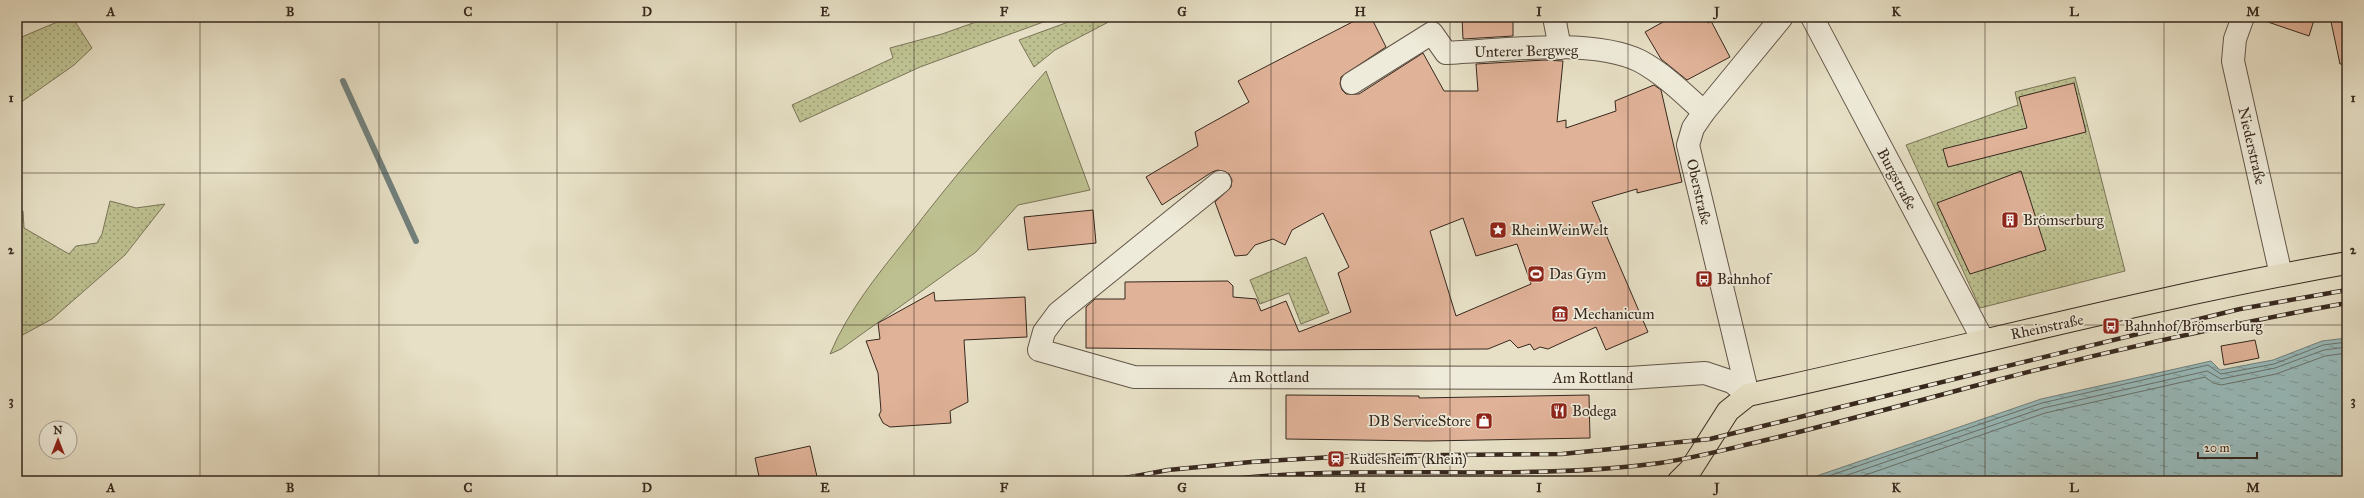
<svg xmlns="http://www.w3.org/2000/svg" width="2364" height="498" font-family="'IM FELL Great Primer',serif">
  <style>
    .grass { fill: url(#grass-dots); stroke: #7a7457 }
    .garden { fill: #bdc090; stroke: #7a7457 }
    .water { fill: url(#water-ripples); stroke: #71807d }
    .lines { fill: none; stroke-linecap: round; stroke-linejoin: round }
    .shore { stroke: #68726d; stroke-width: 1 }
    .stream { stroke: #71807d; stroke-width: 6 }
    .building { fill: #e0b298; stroke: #37281e; fill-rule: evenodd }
    .minor-casing { stroke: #635648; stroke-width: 24 }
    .primary-casing { stroke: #37281e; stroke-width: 24 }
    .minor { stroke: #efebda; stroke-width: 22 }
    .primary { stroke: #e7e0c6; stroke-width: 22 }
    .rail-casing { stroke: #37281e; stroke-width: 4.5 }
    .rail { stroke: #efebda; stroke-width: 3; stroke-dasharray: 9; stroke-linecap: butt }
    .grid { fill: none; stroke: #37281e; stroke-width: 1; stroke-opacity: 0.55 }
    .labels { text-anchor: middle; stroke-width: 3.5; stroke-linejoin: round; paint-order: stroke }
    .street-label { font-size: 15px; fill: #37281e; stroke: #efebda }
    .poi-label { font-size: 15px; fill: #37281e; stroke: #efebda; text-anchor: start }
    .neatline { fill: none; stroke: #37281e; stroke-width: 1.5 }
    .grid-label { font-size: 13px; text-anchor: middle; font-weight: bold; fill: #37281e }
  </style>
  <defs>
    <pattern id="grass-dots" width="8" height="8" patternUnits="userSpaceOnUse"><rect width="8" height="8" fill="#bdc090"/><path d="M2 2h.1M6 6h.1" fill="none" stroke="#9a9c75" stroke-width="1.8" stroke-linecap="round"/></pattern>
    <pattern id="water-ripples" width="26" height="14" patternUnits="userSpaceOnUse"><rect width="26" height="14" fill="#98bbbc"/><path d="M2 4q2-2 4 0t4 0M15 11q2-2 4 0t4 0" fill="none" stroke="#7d9898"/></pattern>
  </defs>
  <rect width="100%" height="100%" fill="#e7e0c6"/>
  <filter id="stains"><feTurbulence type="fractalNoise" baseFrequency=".005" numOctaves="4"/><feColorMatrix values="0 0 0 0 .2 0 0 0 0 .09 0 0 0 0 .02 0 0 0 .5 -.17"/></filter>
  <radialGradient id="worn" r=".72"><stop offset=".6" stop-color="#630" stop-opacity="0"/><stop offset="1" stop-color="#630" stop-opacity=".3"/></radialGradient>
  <g class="grass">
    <path d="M69,17h3l20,31 -18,17 -57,40v-66z"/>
    <path d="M990,17h67l-137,50 -120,55 -8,-17 101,-47 -3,-10 52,-14z"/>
    <path d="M1082,17h36l-63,33 -21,17 -15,-27z"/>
    <path d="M2075,77l50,194 -145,37 -74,-163 112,-40 -3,-13z"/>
    <path d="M110,201l26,7 29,-4 -40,51 -73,64 -35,19v-125l6,-2 1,17 45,26 7,-8 21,-3 5,-9z"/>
    <path d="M1306,257l23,56 -28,11 -12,-31 -29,11 -10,-24z"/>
  </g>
  <path class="garden" d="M1046,71l44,119 -72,15 -42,47 -135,97 -11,5c18,-43 48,-80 77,-116 44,-58 91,-112 139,-167z"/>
  <path class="water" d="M2347,338v143h-545l239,-82 170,-38 9,9 53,-10 49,-19z"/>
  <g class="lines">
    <g class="shore">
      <path d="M1814,481l228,-78 166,-38 13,9 53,-10 49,-19 24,-3"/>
      <path d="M1830,481l213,-73 164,-37 14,8 54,-11 49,-18 23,-3"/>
      <path d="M1848,481l197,-68 160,-36 8,6 8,2 55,-11 49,-18 22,-3"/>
    </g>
    <path class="stream" d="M343,81l73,160"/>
  </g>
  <g class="building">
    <path d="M1362,17h9l15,30 -45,30 -1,7 2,6 4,4h13l64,-41 21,38h34l-2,-27 69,-4 18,1 -6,61 9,-2v8l50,-17 -1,-10 39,-16 7,5 21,92 -45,11v-4l-45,13 56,130 -42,18 -10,-23 -48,22 -8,-2 -6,3 -4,-6 -12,4 -8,-8 -22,9 -215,1 -187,-2v-41l9,-8h30v-17l103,-1 5,5v11l23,2 5,12 25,-10 13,31 52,-20 -13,-39 11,-6 -26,-54 -31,17 -7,15 -12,-6 -18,6 -8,10 -12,1 -20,-54 16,-15 1,-7 -3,-6 -11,-4 -6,2 -50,33 -16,-28 52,-31 -3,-14 54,-30 -11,-21zM1463,218l13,38 41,-12 14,40 -75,32 -26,-85z"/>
    <path d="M1462,17h51v19l-50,3z"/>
    <path d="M1672,17h33l3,6 3,-2 19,36 -43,23 -26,-21 -16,-27z"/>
    <path d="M2262,17h53l-6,19 -47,-16z"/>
    <path d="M2330,17h17v47h-7z"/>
    <path d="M2074,83l12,49 -138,35 -5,-18 84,-21 -8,-31z"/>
    <path d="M2021,171l25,79 -76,24 -33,-71z"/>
    <path d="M1093,210l3,33 -68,7 -4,-33z"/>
    <path d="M934,292l1,9 90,-4 2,40 -63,3 4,62 -18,9 1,12 -61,4 -7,-4 -4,-8 2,-4 -3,-38 -12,-32 14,-2 -2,-16z"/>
    <path d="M2255,340l4,18 -35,7 -3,-19z"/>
    <path d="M1286,395l133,1v2l170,-3 1,43 -162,3 -142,-2z"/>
    <path d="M810,446l8,35h-58l-5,-23z"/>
  </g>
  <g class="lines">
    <g class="minor-casing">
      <g id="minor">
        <path d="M1554,17l6,31"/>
        <path d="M1812,17l171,323"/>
        <path d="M2243,17l-8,22 -2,22 48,214"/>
        <path d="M1352,83l80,-50 14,20c55,-2 144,-16 194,8 24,13 44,33 64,51"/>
        <path d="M1220,182l-162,131 -14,19 -5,18 95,27 495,1 76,-5 27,9 16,13"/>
        <path d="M1748,395l-60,-250 5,-17 11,-16 78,-95"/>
      </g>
    </g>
    <g class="primary-casing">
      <path id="primary" d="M1679,481l12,-12 37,-58 20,-16c200,-43 398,-97 599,-132"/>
    </g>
    <use href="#minor" class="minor"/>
    <use href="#primary" class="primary"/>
    <g class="rail-casing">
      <g id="rail">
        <path d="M1109,481l59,-11 83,-8 100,-6 211,-2 148,-15 530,-130 107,-19"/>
        <path d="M1215,481c148,-19 297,2 445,-18 34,-5 68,-14 102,-22 67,-16 134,-34 201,-52 127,-34 255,-63 384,-86"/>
      </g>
    </g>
    <use href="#rail" class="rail"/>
  </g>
  <path class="grid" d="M200,17v464M379,17v464M557,17v464M736,17v464M914,17v464M1093,17v464M1271,17v464M1450,17v464M1628,17v464M1807,17v464M1985,17v464M2164,17v464M17,173h2330M17,325h2330"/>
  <defs>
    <g id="building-square" transform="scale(0.9)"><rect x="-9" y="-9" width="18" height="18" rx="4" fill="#8f2418" stroke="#efebda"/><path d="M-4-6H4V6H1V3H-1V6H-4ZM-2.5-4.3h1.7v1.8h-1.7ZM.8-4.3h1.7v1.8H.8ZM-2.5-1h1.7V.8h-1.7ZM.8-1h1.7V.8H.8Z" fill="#fff"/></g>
    <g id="sight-square" transform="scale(0.9)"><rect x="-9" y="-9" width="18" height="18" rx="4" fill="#8f2418" stroke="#efebda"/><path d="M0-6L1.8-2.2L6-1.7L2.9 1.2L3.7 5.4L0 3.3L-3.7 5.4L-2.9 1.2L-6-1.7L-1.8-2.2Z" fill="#fff"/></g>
    <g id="stadium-square" transform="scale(0.9)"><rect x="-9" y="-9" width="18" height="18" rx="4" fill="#8f2418" stroke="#efebda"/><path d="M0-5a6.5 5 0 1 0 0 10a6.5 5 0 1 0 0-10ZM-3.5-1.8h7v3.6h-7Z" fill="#fff"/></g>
    <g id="bus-square" transform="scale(0.9)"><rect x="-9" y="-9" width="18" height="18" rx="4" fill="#8f2418" stroke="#efebda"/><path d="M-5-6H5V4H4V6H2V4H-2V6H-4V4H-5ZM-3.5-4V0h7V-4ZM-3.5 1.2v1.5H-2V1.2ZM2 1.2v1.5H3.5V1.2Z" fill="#fff"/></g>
    <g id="museum-square" transform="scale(0.9)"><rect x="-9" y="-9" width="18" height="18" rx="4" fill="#8f2418" stroke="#efebda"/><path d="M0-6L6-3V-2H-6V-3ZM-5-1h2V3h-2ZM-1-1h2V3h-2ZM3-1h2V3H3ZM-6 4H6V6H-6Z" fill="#fff"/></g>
    <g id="restaurant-square" transform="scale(0.9)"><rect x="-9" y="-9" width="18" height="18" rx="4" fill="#8f2418" stroke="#efebda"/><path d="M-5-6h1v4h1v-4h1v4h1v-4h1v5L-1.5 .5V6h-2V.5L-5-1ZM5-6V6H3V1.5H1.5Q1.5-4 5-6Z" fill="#fff"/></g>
    <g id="shop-square" transform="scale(0.9)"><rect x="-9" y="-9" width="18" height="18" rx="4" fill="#8f2418" stroke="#efebda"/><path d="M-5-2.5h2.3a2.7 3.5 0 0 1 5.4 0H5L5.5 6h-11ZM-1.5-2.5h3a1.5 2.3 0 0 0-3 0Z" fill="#fff"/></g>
    <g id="station-square" transform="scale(0.9)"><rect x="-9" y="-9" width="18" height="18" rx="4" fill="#8f2418" stroke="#efebda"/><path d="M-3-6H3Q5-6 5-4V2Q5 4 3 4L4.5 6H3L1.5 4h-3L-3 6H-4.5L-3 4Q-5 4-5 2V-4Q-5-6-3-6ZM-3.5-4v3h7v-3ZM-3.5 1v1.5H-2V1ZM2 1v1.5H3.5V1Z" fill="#fff"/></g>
  </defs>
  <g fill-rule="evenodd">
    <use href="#building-square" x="2010" y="220"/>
    <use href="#sight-square" x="1498" y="230"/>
    <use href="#stadium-square" x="1536" y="274"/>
    <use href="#bus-square" x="1704" y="279"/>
    <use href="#museum-square" x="1560" y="314"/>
    <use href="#bus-square" x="2111" y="326"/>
    <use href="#restaurant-square" x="1559" y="411"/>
    <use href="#shop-square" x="1484" y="421"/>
    <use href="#station-square" x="1336" y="459"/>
  </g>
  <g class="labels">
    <g class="street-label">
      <text transform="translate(1526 51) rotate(-1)" y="5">Unterer Bergweg</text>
      <text transform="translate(2252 146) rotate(77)" y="5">Niederstraße</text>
      <text transform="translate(1897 179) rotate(62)" y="5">Burgstraße</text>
      <text transform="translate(1699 192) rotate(77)" y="5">Oberstraße</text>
      <text transform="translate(2047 327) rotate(-12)" y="5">Rheinstraße</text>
      <text x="1269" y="382">Am Rottland</text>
      <text x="1593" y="383">Am Rottland</text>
    </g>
    <g class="poi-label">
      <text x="2023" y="225">Brömserburg</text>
      <text x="1511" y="235">RheinWeinWelt</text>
      <text x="1549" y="279">Das Gym</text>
      <text x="1717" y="284">Bahnhof</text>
      <text x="1573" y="319">Mechanicum</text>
      <text x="2124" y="331">Bahnhof/Brömserburg</text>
      <text x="1572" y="416">Bodega</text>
      <text x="1471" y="426" text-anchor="end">DB ServiceStore</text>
      <text x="1349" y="464">Rüdesheim (Rhein)</text>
    </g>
  </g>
  <rect width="2364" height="498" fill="none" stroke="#e7e0c6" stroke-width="44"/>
  <g transform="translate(58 440)"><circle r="19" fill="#efebda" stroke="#a59d8f"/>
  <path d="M0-3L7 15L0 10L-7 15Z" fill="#8f2418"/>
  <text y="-6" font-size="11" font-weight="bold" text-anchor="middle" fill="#37281e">N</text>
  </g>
  <path d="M2198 452v6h59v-6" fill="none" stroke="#37281e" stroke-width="2"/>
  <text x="2204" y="452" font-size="12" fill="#37281e" stroke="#efebda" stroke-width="3" paint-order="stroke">20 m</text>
  <rect x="22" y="22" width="2320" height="454" class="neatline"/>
  <g class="grid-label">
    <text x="111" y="16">A</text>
    <text x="290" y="16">B</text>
    <text x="468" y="16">C</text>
    <text x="647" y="16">D</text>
    <text x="825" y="16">E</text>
    <text x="1004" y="16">F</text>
    <text x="1182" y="16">G</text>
    <text x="1360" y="16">H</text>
    <text x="1539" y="16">I</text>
    <text x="1717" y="16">J</text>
    <text x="1896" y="16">K</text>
    <text x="2074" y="16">L</text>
    <text x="2253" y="16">M</text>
    <text x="11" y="102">1</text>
    <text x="2353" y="102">1</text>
    <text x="11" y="254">2</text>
    <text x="2353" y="254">2</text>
    <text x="11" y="405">3</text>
    <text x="2353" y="405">3</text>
    <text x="111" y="492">A</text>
    <text x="290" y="492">B</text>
    <text x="468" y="492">C</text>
    <text x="647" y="492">D</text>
    <text x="825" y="492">E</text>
    <text x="1004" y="492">F</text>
    <text x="1182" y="492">G</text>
    <text x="1360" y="492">H</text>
    <text x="1539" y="492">I</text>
    <text x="1717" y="492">J</text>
    <text x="1896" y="492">K</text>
    <text x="2074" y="492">L</text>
    <text x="2253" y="492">M</text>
  </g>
  <rect width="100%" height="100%" filter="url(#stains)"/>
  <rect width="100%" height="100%" fill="url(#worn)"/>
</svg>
